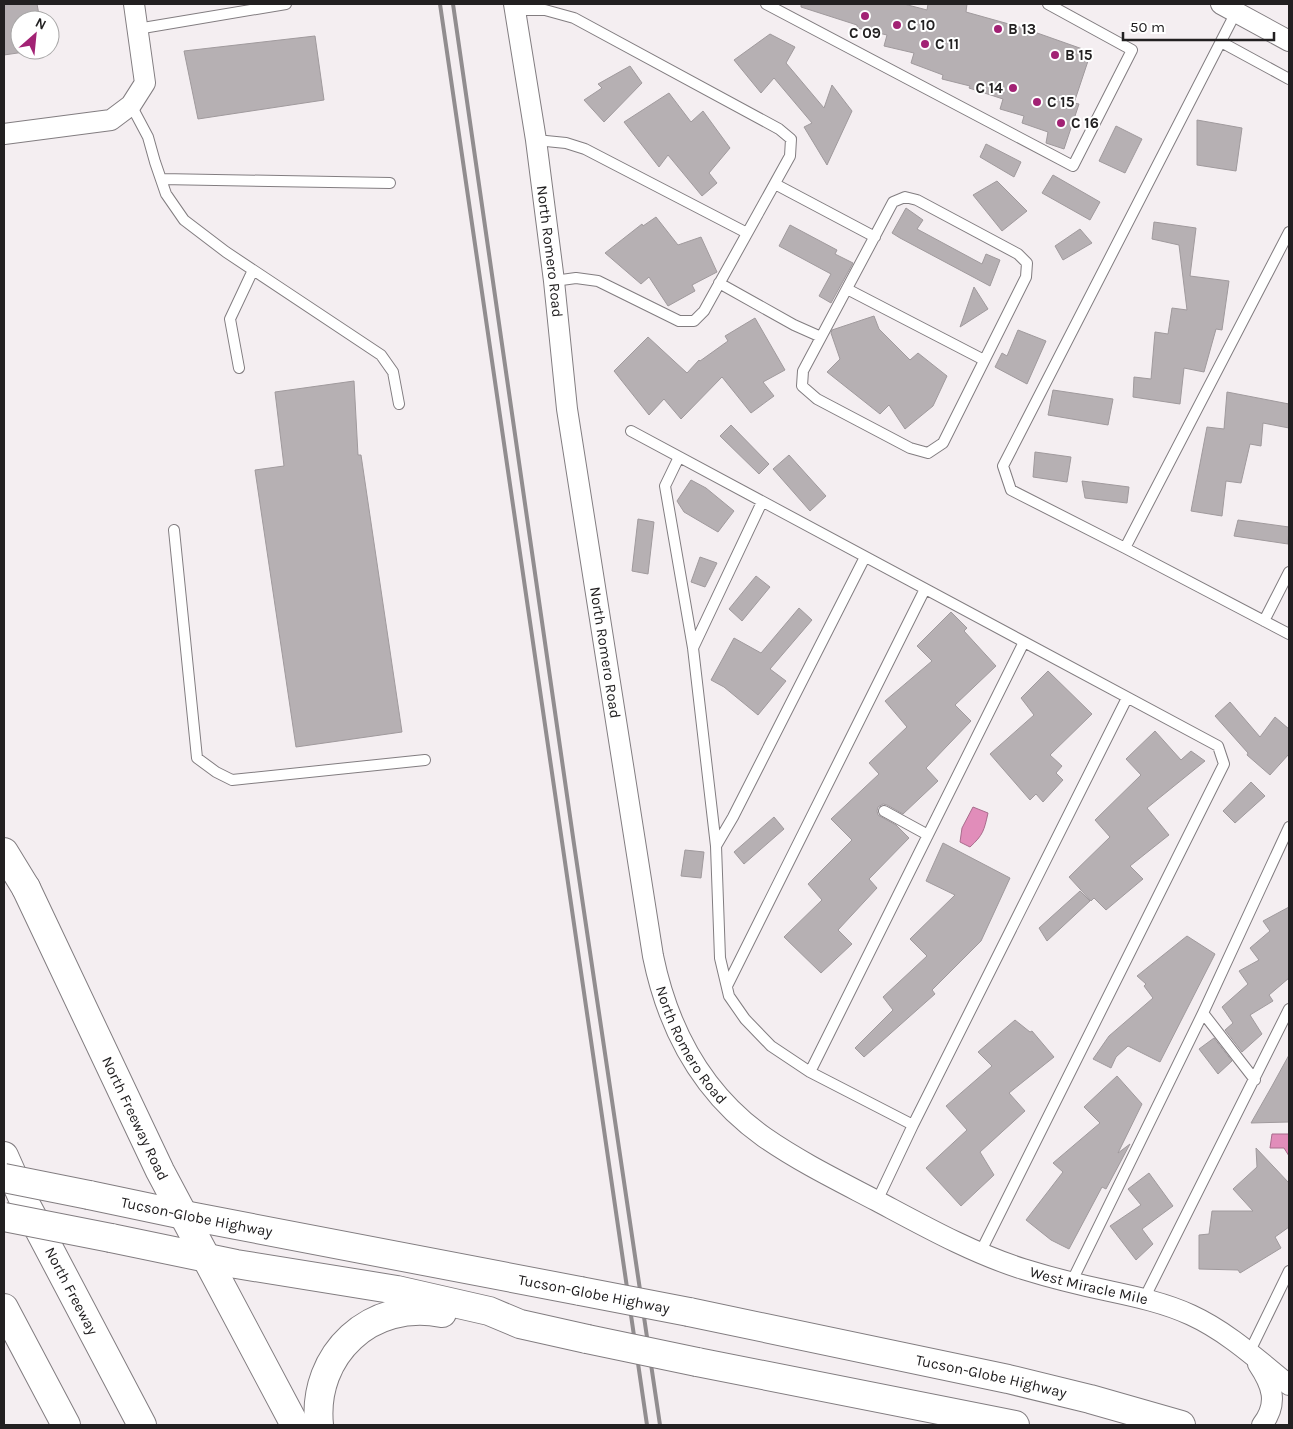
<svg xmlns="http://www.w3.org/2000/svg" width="1293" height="1429" font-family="Karla,sans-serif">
  <rect width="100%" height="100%" fill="#f4eef1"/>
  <path fill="#e18dba" stroke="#a86c8c" d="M 973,807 L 988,813 C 984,831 983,835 970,847 L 960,842 L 962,828 Z
    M 1272,1134 L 1289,1134 L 1289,1156 L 1284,1148 L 1270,1148 Z"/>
  <path fill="#b6b0b3" stroke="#a09a9d" d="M 4,4 L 37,4 L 40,20 L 20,20 L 20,50 L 38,50 L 4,55 Z
    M 801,4 L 904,4 L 927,10 L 928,4 L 967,4 L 966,12 L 1023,28 L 1091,52 L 1074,103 L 1079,104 L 1064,149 L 1046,143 L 1048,132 L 1022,123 L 1024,116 L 1000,109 L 1003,99 L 969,88 L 970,86 L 942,79 L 943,75 L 911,63 L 914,53 L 884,46 L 887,35 L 857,28 L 857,25 L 801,7 Z
    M 770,34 L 795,47 L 786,63 L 824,108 L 832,85 L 852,111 L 827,165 L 804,127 L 812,123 L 774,78 L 761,93 L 734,60 Z
    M 315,36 L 324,100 L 198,119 L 184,51 Z
    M 630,66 L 642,83 L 604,122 L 584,100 L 602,88 L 598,84 Z
    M 669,93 L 691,122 L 703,111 L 730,148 L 709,173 L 717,183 L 702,196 L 668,155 L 659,167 L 624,122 Z
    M 1197,120 L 1242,128 L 1236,171 L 1197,165 Z
    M 1116,126 L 1142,139 L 1125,173 L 1099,161 Z
    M 986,144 L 1021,162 L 1014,177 L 980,157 Z
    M 1053,175 L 1100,202 L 1090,220 L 1042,193 Z
    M 997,181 L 1027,211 L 1002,231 L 973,195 Z
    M 906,208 L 923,220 L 917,229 L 982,264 L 986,254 L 1000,260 L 990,286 L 900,238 L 892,233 Z
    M 656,217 L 678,245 L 701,237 L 717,272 L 692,285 L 695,291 L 668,306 L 649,277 L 641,284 L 605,253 L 642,224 L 643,226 Z
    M 1154,222 L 1196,228 L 1190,276 L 1229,281 L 1222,330 L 1216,329 L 1204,372 L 1184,368 L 1180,404 L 1133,397 L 1134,377 L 1151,379 L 1155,332 L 1168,334 L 1172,308 L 1187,310 L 1179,245 L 1152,239 Z
    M 790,225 L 837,250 L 835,254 L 853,263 L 831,303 L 819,296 L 831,274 L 779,246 Z
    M 1080,229 L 1092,243 L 1063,260 L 1055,246 Z
    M 974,287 L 988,309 L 960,327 Z
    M 874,316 L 879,329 L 910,360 L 918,353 L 947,376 L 933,406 L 905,429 L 889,405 L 880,414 L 827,372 L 840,359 L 831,333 L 832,330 Z
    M 755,318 L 785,370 L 763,382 L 774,396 L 751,413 L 722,377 L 681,419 L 664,399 L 649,415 L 614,371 L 648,337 L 687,373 L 699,360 L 700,361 L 728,341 L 725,336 Z
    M 1018,330 L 1046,341 L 1027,384 L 995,367 L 1002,353 L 1007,356 Z
    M 354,381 L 358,455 L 361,455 L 402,732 L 296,747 L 255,470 L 284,466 L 275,392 Z
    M 1053,390 L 1113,399 L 1108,425 L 1048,415 Z
    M 1227,392 L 1289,404 L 1289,428 L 1263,423 L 1261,446 L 1250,444 L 1241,483 L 1226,481 L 1222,516 L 1191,511 L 1207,427 L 1224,429 Z
    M 731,425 L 769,464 L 759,474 L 720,436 Z
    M 1035,452 L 1071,457 L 1067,482 L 1033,477 Z
    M 789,455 L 826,496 L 810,511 L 773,469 Z
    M 691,480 L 706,488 L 734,511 L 718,532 L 684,512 L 677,501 Z
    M 1082,481 L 1129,487 L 1127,503 L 1085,498 Z
    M 638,519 L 654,522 L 648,574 L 632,571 Z
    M 1238,520 L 1289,527 L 1288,544 L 1234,536 Z
    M 700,557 L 717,563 L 705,587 L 691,582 Z
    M 756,576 L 770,587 L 742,621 L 729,609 Z
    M 799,608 L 812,620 L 770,669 L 786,681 L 758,715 L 724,687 L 711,680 L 734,638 L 761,653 Z
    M 951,612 L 967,628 L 964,631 L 996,666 L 955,705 L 971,721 L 926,768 L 938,781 L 903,814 L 887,805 L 883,804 L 878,807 L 877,811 L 878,815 L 896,825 L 909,838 L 869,879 L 877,888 L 838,930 L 852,944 L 821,973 L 784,937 L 822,900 L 808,884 L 852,840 L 831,819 L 879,774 L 869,763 L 907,727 L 885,701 L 932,661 L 917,646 Z
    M 1048,671 L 1092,714 L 1050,755 L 1062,766 L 1056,773 L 1063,780 L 1043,802 L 1036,794 L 1030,800 L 990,754 L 1034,715 L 1021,698 Z
    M 1230,702 L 1260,737 L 1275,717 L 1289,729 L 1289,754 L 1270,775 L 1247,755 L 1248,753 L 1215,716 Z
    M 1155,731 L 1181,760 L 1191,751 L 1205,761 L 1147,808 L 1169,835 L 1130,866 L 1143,879 L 1106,910 L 1094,898 L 1091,901 L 1069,877 L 1110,837 L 1095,820 L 1141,775 L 1126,759 Z
    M 1251,782 L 1265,796 L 1235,823 L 1223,811 Z
    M 774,817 L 784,829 L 744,864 L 734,852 Z
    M 943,843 L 1010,878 L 981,941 L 932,990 L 935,994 L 864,1057 L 855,1048 L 893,1010 L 883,997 L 927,956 L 910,939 L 955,895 L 926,881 Z
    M 685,850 L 704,852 L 701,878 L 681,876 Z
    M 1080,891 L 1090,901 L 1047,941 L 1039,928 Z
    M 1289,907 L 1289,978 L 1269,995 L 1273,1001 L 1250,1015 L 1262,1034 L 1242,1052 L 1225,1030 L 1233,1023 L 1222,1007 L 1248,984 L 1239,971 L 1259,960 L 1250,948 L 1270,931 L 1263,921 Z
    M 1187,936 L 1215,954 L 1160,1062 L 1128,1046 L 1116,1057 L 1111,1068 L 1093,1059 L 1109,1036 L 1153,998 L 1144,986 L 1146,984 L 1137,976 Z
    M 1015,1020 L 1030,1032 L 1032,1031 L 1054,1057 L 1009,1093 L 1025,1111 L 980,1152 L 994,1175 L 961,1206 L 926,1168 L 967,1130 L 946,1106 L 992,1066 L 978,1052 Z
    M 1214,1038 L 1232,1061 L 1218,1074 L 1199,1049 Z
    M 1289,1055 L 1289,1122 L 1251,1123 L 1272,1086 Z
    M 1117,1076 L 1142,1104 L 1118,1153 L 1130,1144 L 1106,1189 L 1102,1187 L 1069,1249 L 1051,1240 L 1026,1220 L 1063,1172 L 1053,1163 L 1100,1123 L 1084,1107 Z
    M 1256,1148 L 1289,1183 L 1289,1227 L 1275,1237 L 1281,1248 L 1240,1273 L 1238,1270 L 1199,1269 L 1199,1235 L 1209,1234 L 1212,1211 L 1253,1211 L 1233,1189 L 1257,1167 Z
    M 1149,1173 L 1173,1206 L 1142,1229 L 1153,1244 L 1136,1260 L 1110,1226 L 1141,1205 L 1128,1189 Z"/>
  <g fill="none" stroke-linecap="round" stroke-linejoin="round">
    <defs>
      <path id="service" d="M 766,4 L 1073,166 L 1132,50 L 1048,4
        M 515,10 L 545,10 L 574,18 L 779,129 L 791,139 L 790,156 L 704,311 L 694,321 L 679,321 L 598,281 L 576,278 L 554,281
        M 1236,12 L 1003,466 L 1011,490 L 1125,548 L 1289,634
        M 137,29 L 286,4
        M 1221,42 L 1289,79
        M 131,105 L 148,137 L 155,162 L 166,194 L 184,220 L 226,252 L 381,355 L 393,372 L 399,404
        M 536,140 L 566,143 L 585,149 L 747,233
        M 161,179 L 390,183
        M 775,184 L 875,237
        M 905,197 L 917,200 L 1018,254 L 1027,263 L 1026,277 L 943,443 L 928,453 L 910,448 L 817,399 L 802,386 L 803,371 L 893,202 Z
        M 719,283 L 794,325 L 821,337
        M 847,289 L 984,360
        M 239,368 L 230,319 L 253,270
        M 631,431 L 1218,746 L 1224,764 L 980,1253
        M 679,457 L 665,486 L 693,648 L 716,846 L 720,958 L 729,996 L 745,1019 L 771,1046 L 810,1072 L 913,1125
        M 174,530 L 197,758 L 216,772 L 232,780 L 425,760
        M 1125,548 L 1289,232
        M 1264,621 L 1289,572
        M 693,648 L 762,502
        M 884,811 L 928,835
        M 716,846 L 733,817 L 865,557
        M 727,986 L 925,589
        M 1203,1013 L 1255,1080
        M 810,1072 L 1024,642
        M 877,1201 L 913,1125 L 1127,698
        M 1071,1283 L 1203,1013 L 1289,827
        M 1144,1299 L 1289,1009
        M 1249,1353 L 1289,1271"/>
      <g id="minor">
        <path id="s1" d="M 514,4 L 536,140 L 554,281 L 567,409 L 653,956 C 668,1029 702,1093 764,1137 C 800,1162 839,1181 877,1201 C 924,1226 972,1253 1023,1269 C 1052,1278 1080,1285 1109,1291 C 1137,1297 1165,1303 1191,1315 C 1228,1332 1258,1360 1289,1385"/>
        <path d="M 1221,4 L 1289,41"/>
        <path d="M 4,134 L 111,120 L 131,105 L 145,83 L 134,4"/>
        <path d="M 1258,1364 C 1272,1385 1279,1403 1262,1425"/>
      </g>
      <g id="trunk">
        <path id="s2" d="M 26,888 L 160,1171 L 295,1425"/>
        <path id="s3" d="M 89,1195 L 184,1215 L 580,1291"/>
        <path d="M 111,1238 L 236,1264 L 397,1290 L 489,1311 L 520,1324 L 587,1339"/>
        <path id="s4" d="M 689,1312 L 1008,1379 L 1090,1399 L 1181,1425"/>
        <path d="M 697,1362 L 1015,1425"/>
        <path d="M 319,1425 C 312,1354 371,1299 442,1313"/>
      </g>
      <g id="motorway">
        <path d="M 4,852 L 26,888"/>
        <path id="s5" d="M 4,1156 L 24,1201 L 142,1425"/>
        <path d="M 4,1308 L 66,1425"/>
      </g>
    </defs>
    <use href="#service" stroke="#827d80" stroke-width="12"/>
    <use href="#minor" stroke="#827d80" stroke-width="22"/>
    <use href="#trunk" stroke="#827d80" stroke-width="30"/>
    <use href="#motorway" stroke="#827d80" stroke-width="30"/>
    <use href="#service" stroke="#fff" stroke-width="10"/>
    <use href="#minor" stroke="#fff" stroke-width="20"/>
    <use href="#trunk" stroke="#fff" stroke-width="28"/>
    <use href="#motorway" stroke="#fff" stroke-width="28"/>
    <path stroke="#918d8f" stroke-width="4" d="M 440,4 L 647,1425
      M 453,4 L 574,844 L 660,1425"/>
    <defs>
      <path id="trunk-bridge" d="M 4,1178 L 89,1195
        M 4,1217 L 111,1238
        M 580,1291 L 689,1312
        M 587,1339 L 697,1362"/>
    </defs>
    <use href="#trunk-bridge" stroke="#827d80" stroke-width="30" stroke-linecap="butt"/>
    <use href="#trunk-bridge" stroke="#fff" stroke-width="28"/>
  </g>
  <g fill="#a22274" stroke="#fff" stroke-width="2">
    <circle cx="865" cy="16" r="5"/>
    <circle cx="897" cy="25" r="5"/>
    <circle cx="998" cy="29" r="5"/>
    <circle cx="925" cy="44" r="5"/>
    <circle cx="1055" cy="55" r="5"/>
    <circle cx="1013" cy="88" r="5"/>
    <circle cx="1037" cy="102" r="5"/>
    <circle cx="1061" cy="123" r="5"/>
  </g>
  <g text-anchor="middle" stroke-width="4" stroke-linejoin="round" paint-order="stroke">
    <g font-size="15" font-weight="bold" fill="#222021" stroke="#fff" text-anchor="start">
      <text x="907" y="30">C 10</text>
      <text x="1008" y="34">B 13</text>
      <text x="865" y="38" text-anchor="middle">C 09</text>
      <text x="935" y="49">C 11</text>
      <text x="1065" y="60">B 15</text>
      <text x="1003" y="93" text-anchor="end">C 14</text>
      <text x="1047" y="107">C 15</text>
      <text x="1071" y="128">C 16</text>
    </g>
    <g font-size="15" fill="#222021" stroke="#fff">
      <text dy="5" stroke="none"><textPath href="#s1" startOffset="250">North Romero Road</textPath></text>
      <text dy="5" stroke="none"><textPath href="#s1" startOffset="655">North Romero Road</textPath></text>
      <text dy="5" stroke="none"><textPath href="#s1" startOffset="1060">North Romero Road</textPath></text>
      <text dy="5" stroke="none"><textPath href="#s2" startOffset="255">North Freeway Road</textPath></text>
      <text dy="5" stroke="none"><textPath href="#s3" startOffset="110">Tucson-Globe Highway</textPath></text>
      <text dy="5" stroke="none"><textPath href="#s1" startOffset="1539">West Miracle Mile</textPath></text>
      <text dy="5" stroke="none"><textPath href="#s5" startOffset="151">North Freeway</textPath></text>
      <text transform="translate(594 1294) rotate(11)" y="5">Tucson-Globe Highway</text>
      <text dy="5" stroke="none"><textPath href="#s4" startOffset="309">Tucson-Globe Highway</textPath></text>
    </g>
  </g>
  <rect width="1293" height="1429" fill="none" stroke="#222021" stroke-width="10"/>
  <g transform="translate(35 35) rotate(27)"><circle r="24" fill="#ffffff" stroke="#a7a6a6"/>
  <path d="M0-4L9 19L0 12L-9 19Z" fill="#a22274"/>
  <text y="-8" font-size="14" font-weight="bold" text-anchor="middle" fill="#222021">N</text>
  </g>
  <path d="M1123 32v8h151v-8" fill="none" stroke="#222021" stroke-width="2.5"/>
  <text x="1130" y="32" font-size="15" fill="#222021" stroke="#ffffff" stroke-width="4" paint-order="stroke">50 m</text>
</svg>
